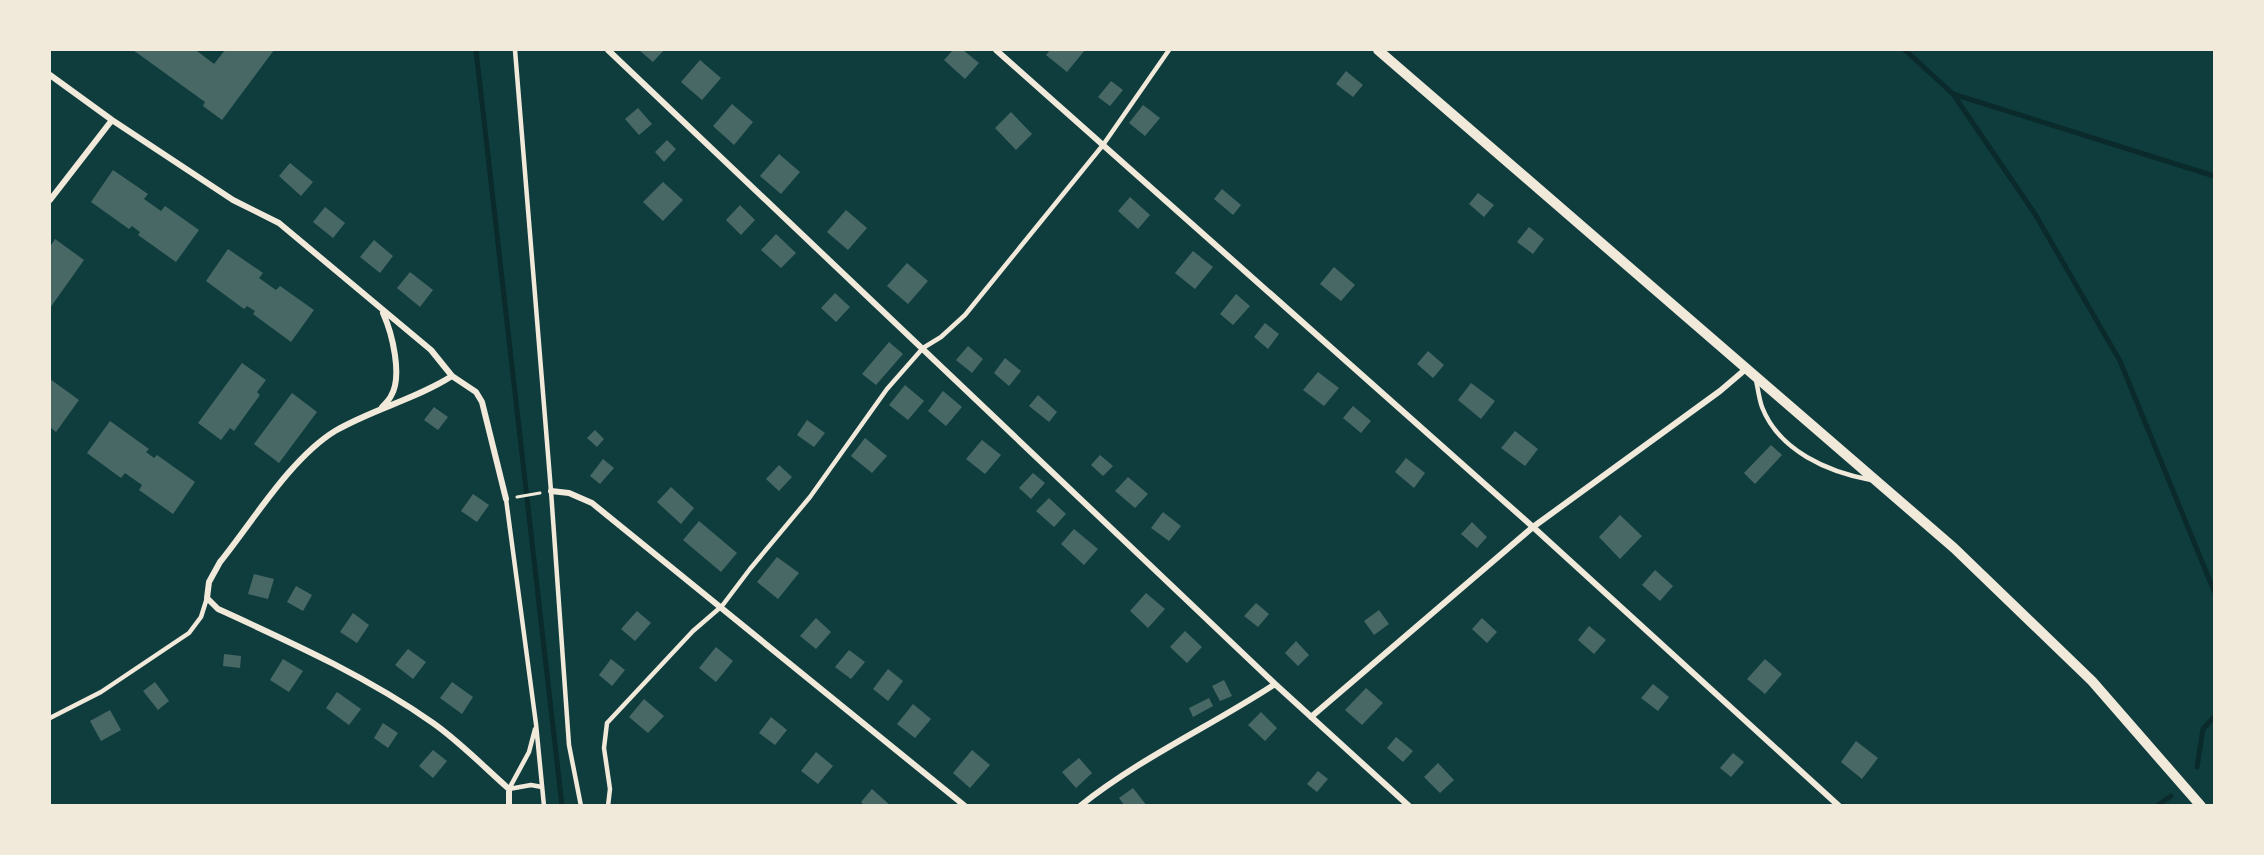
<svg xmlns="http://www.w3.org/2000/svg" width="2264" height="855" font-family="'Golos Text',sans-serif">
  <rect width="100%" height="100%" fill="#0f3d3e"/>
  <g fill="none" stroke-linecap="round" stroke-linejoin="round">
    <path stroke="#0a2a2b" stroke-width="5" d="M 476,50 L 562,806
      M 1905,50 L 1953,94 L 2214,176
      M 1953,94 L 2035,214 L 2120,361 L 2214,591
      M 2197,767 L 2203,729 L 2214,717
      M 2157,806 L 2171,796"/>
  </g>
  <path fill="#486865" d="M 133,50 L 198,50 L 197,51 L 214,64 L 225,50 L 274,50 L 222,120 L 203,106 L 205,102 Z
    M 639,50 L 664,50 L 653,62 Z
    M 953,50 L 963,50 L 979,63 L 965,79 L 944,60 Z
    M 1050,50 L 1085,50 L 1067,72 L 1046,55 Z
    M 700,60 L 721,78 L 702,100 L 681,82 Z
    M 1346,71 L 1363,85 L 1353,97 L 1336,84 Z
    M 1111,81 L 1123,90 L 1110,106 L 1098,97 Z
    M 732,104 L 753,122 L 734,145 L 713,126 Z
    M 1143,105 L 1160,118 L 1145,136 L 1129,123 Z
    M 638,108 L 652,124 L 639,135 L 625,119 Z
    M 1011,112 L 1032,134 L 1016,150 L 995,128 Z
    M 667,140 L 676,149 L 664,162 L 655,152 Z
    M 779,154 L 800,172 L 781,194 L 760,176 Z
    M 290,163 L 313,182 L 301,196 L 279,176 Z
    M 113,170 L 148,194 L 144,199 L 161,211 L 165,206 L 199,230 L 176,262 L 138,235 L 140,232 L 132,226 L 129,229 L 91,202 Z
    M 663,182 L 683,200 L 663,221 L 643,202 Z
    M 1222,189 L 1241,205 L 1233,215 L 1214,199 Z
    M 1478,193 L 1494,205 L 1484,217 L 1469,204 Z
    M 1130,197 L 1150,215 L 1138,229 L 1118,211 Z
    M 740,205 L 755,220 L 741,235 L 726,220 Z
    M 325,207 L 345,223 L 333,238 L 313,222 Z
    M 846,210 L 867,228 L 848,250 L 827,232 Z
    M 1529,227 L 1544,239 L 1533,254 L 1517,242 Z
    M 776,234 L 796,253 L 781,268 L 761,250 Z
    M 55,239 L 84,260 L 50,308 L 50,247 Z
    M 374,240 L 393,256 L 380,273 L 360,257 Z
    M 228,249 L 263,273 L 259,278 L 276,290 L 280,286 L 314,310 L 291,342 L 253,314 L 255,311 L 247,306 L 244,309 L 206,281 Z
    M 1193,251 L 1213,267 L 1195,289 L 1175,273 Z
    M 907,263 L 928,281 L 908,304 L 887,286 Z
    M 1334,267 L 1355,285 L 1341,301 L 1320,284 Z
    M 410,272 L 433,290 L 420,307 L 397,288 Z
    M 835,293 L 850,307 L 836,322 L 821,308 Z
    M 1236,294 L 1250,306 L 1233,325 L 1220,314 Z
    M 1265,323 L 1279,334 L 1268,349 L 1254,337 Z
    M 889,342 L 903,354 L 876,385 L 862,374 Z
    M 968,346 L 983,359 L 972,373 L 956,360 Z
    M 1428,351 L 1444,365 L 1433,378 L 1417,364 Z
    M 1005,358 L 1021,371 L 1009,386 L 994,373 Z
    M 242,363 L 266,380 L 257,392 L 260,395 L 234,431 L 230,428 L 221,440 L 198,423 Z
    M 1318,372 L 1339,388 L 1324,406 L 1303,390 Z
    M 50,379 L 79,400 L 56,432 L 50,427 Z
    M 1471,383 L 1495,401 L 1481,419 L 1458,400 Z
    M 905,385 L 924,401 L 908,420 L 889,405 Z
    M 943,391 L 962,407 L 946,426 L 928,411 Z
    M 292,393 L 317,412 L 279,463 L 254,444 Z
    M 1038,395 L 1057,412 L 1049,422 L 1029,406 Z
    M 1353,406 L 1371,421 L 1361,433 L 1343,418 Z
    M 434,407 L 448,417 L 438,430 L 424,420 Z
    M 807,420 L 825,433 L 814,447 L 797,435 Z
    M 110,421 L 149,449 L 146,452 L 154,458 L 157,455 L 195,482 L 173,514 L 139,490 L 142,485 L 125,473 L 121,478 L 87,453 Z
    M 595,430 L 604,439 L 597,447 L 587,438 Z
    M 1515,431 L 1538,449 L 1525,466 L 1501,448 Z
    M 865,438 L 887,456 L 872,473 L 851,456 Z
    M 982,440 L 1001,455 L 985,474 L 966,459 Z
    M 1771,445 L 1782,455 L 1755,484 L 1744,473 Z
    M 1100,455 L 1113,466 L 1103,476 L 1091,465 Z
    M 1406,458 L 1425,473 L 1414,488 L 1395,472 Z
    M 603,459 L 614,468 L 600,484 L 590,476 Z
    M 779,465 L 792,477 L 779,491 L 766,479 Z
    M 1033,473 L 1045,483 L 1031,499 L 1019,488 Z
    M 1128,477 L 1148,494 L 1135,508 L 1115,491 Z
    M 671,487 L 694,508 L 681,524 L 657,502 Z
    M 473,494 L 489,505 L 477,522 L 461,511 Z
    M 1049,498 L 1066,514 L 1054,527 L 1036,511 Z
    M 1163,512 L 1181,526 L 1169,541 L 1151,528 Z
    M 1620,515 L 1642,536 L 1620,559 L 1599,537 Z
    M 699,521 L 737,553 L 721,572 L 683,540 Z
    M 1472,522 L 1487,537 L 1477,548 L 1461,534 Z
    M 1074,529 L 1098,549 L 1084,565 L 1061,544 Z
    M 777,557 L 799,573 L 778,599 L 757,582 Z
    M 1655,570 L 1673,586 L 1660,601 L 1642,585 Z
    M 254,574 L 274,579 L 268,599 L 248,594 Z
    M 296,586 L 312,595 L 303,611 L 287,602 Z
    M 1146,593 L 1165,609 L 1148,628 L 1130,611 Z
    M 1256,603 L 1269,614 L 1258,627 L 1244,616 Z
    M 1379,610 L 1389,624 L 1374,635 L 1364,621 Z
    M 637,611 L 651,623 L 635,641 L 621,629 Z
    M 353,613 L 369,625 L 357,643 L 340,632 Z
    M 816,618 L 831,632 L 816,649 L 800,636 Z
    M 1482,618 L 1497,632 L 1487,643 L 1472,629 Z
    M 1589,626 L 1606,640 L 1594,654 L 1578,640 Z
    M 1185,631 L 1202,647 L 1187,663 L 1170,647 Z
    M 1296,641 L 1309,655 L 1298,666 L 1285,653 Z
    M 716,647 L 733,661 L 716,682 L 699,668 Z
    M 408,649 L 426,662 L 413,679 L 395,665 Z
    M 849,650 L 865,662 L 851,679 L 835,667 Z
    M 224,654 L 241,656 L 240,668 L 223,666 Z
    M 283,659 L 303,671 L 289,692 L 270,680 Z
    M 611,659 L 625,670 L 612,686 L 599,675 Z
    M 1765,659 L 1782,674 L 1765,694 L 1747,679 Z
    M 888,669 L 903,681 L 888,701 L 873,689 Z
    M 1224,680 L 1232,696 L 1220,701 L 1212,686 Z
    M 155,682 L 169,701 L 158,710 L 143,691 Z
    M 452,682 L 473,697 L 462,714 L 440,698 Z
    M 1653,684 L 1669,697 L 1658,711 L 1641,698 Z
    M 1366,688 L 1383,703 L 1362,725 L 1345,710 Z
    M 337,692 L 361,709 L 349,725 L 326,708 Z
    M 1209,698 L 1213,706 L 1193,717 L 1189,708 Z
    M 644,699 L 664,716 L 648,733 L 629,717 Z
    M 913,704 L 931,719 L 915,738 L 897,724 Z
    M 110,710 L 121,730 L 101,741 L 90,721 Z
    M 1261,712 L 1277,728 L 1265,741 L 1248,725 Z
    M 771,717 L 787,730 L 775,745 L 759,733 Z
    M 383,723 L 398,733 L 388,748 L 374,738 Z
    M 1396,737 L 1413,751 L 1403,762 L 1387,748 Z
    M 1856,741 L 1878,758 L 1862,779 L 1841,762 Z
    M 433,750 L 447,761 L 433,778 L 419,766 Z
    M 972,750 L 990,765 L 970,788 L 953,773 Z
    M 816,752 L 833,766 L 818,784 L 801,771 Z
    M 1733,753 L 1744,762 L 1731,777 L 1720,768 Z
    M 1079,758 L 1092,773 L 1076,788 L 1062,772 Z
    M 1438,763 L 1454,780 L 1440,793 L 1424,777 Z
    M 1318,771 L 1328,779 L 1317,792 L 1307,784 Z
    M 1133,788 L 1147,806 L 1125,806 L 1119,798 Z
    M 872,789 L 891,806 L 865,806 L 861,802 Z"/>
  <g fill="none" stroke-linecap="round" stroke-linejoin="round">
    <path stroke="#f1e9da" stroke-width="3" d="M 517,497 L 540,493"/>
    <path stroke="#f1e9da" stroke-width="4.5" d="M 515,50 L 551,491 L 569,745 L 581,806
      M 1756,380 C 1758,389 1759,399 1762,407 C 1779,451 1828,472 1871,480
      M 506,499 L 536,724 L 544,806
      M 50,718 L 101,692 L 189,633 L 201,617 L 207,598
      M 509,789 L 529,752 L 535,729
      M 509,789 L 531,785 L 542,787
      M 608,806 L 610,789 L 604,748 L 607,723 L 693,631 L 722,606 L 750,569 L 810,497 L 887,389 L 923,348 L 941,337 L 965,315 L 1103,145 L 1169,50"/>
    <path stroke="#f1e9da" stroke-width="6" d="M 608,50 L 1275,684 L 1409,806
      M 996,50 L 1533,527 L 1839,806
      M 50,75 L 112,120 L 233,200 L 279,223 L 431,350 L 452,376 L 476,392 L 482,402 L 506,499
      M 50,200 L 112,120
      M 452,376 C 416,399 373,409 335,431 C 291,458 253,521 220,562 L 209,582 L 207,598 L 218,609 C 292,643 366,676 433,723 C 460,742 484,767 509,789 L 509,806
      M 382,407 C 385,404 389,400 391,396 C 403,376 392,333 383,313
      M 551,491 L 569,493 L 592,503 L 965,806
      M 1311,717 L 1533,527 L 1720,391 L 1747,368
      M 1080,806 C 1140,758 1211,726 1275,684"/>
    <path stroke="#f1e9da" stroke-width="10" d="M 1378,50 L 1954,548 L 2092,681 L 2201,806"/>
  </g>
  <rect width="2264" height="855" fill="none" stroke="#f1e9da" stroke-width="102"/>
</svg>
